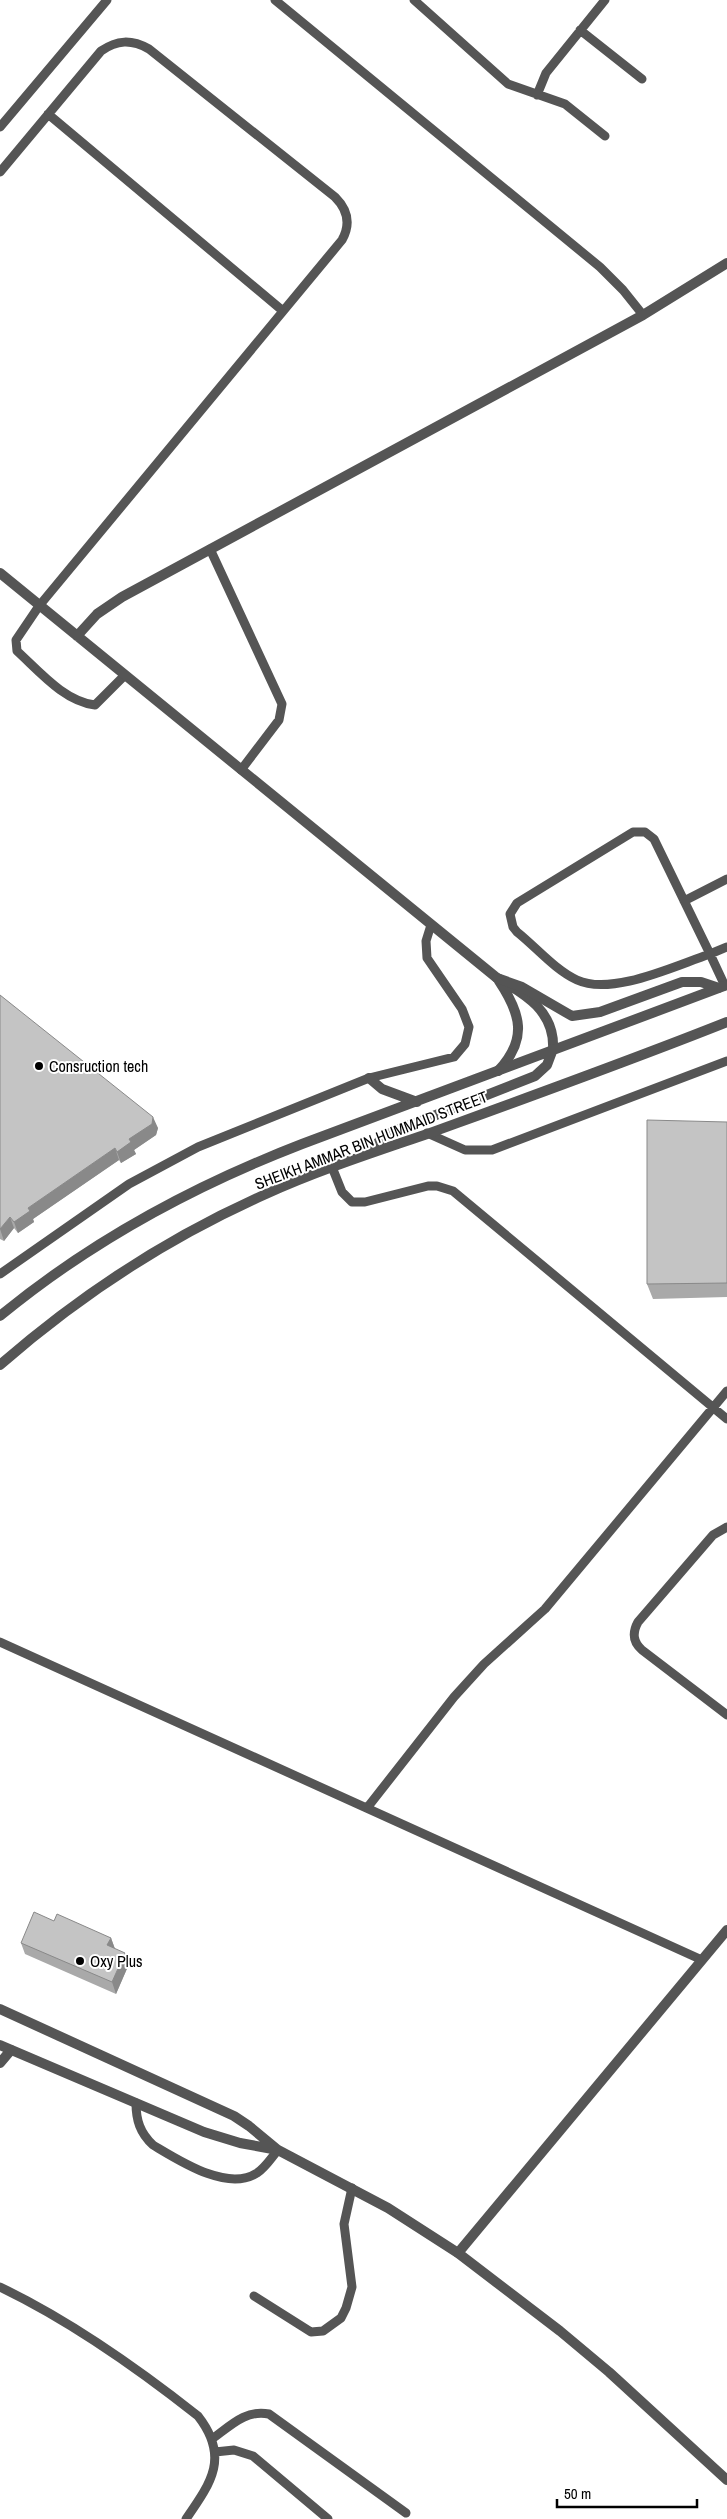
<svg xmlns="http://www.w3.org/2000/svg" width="727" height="2519" font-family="'Archivo Narrow',sans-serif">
  <rect width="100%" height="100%" fill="#fff"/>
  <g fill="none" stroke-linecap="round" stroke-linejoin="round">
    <path stroke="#555" stroke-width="9" d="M 275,0 L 600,267 L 623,290 L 643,315
      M 414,0 L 508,84 L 565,104 L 605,136
      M 580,30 L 642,79
      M 537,95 L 546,73 L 605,0
      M 48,114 L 283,311
      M 0,127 L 107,0
      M 0,172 L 101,51 C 117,40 131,39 149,49 L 335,197 C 348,210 351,224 342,240 L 39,606 L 16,640 L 17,651 C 40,672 64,701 95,705 L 125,675
      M 210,549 L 282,704 L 279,720 L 241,770
      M 633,832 L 645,832 L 654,839 L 710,954 C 674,966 612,996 577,980 C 555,970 536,947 517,932 L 513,927 L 510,914 L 517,903 Z
      M 684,901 L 727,879
      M 725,986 L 710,954 L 727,947
      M 427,1133 L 465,1150 L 492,1150 L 727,1061
      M 332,1167 L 342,1192 L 352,1202 L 365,1202 L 428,1186 L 437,1186 L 453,1191 L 727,1419
      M 0,1274 L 129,1184 L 198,1147 L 369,1078 L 454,1057 L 465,1044 L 469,1027 L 462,1009 L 427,958 L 426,941 L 431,925
      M 727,1527 L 713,1535 L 638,1622 C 632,1633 633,1642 642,1650 L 727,1715
      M 0,1642 L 702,1960
      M 367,1808 L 454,1697 L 484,1664 L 545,1609 L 727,1391
      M 136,2103 C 136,2120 140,2133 153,2145 C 180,2161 227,2192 257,2173 C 266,2167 271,2158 278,2150
      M 0,2287 C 71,2321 136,2367 198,2416 C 230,2457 211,2483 186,2519
      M 254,2296 L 311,2332 L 323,2331 L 341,2318 L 346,2308 L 352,2287 L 344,2224 L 352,2188
      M 212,2439 C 230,2426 246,2409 269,2414 L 406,2513
      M 215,2452 L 234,2450 L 253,2456 L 328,2519"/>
    <path stroke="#555" stroke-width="10" d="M 0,573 L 497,978 C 526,994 555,1012 553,1049
      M 77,636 L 97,614 L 122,597 L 643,315 L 727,263
      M 498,1071 C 528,1039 521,1014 499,981
      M 0,2063 L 11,2050
      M 458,2253 L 727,1930"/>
    <path stroke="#555" stroke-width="10" d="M 497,978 L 522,987 L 572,1016 L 600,1012 L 682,982 L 701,982 L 719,988
      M 369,1078 L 382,1089 L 417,1102
      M 368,1154 L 381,1139 L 390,1133 L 535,1076 L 547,1065 L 553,1049
      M 0,1316 C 91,1241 193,1186 302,1144 L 727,985
      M 0,1365 C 80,1295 169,1237 266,1194 C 319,1170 375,1152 430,1133 C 529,1097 629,1061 727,1022
      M 0,2009 L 234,2116 L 249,2126 L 278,2150 L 388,2208 L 458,2253 L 560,2331 L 609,2372 L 727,2480
      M 0,2045 L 204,2132 L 240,2143 L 278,2150"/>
  </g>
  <path fill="#a9a9a9" d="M 0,995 L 158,1128 L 156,1135 L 134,1150 L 136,1154 L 121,1163 L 119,1160 L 33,1219 L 34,1222 L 18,1233 L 14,1228 L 4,1241 L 0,1239 Z
    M 727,1122 L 727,1297 L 653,1299 L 647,1284 Z
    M 54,1921 L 111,1938 L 115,1949 L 129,1964 L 116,1994 L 25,1954 L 21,1943 Z"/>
  <path fill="#898989" d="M 153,1117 L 158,1128 L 156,1135 L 134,1150 L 136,1154 L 121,1163 L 117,1152 L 129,1139 Z
    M 115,1148 L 119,1160 L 33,1219 L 34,1222 L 18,1233 L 14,1222 L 28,1208 Z
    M 10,1217 L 14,1228 L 4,1241 L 0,1229 Z
    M 111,1938 L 115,1949 L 107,1945 Z
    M 125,1953 L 129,1964 L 116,1994 L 112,1982 Z"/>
  <path fill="#c4c4c4" stroke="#898989" d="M 0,995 L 153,1117 L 152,1124 L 129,1139 L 131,1142 L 117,1152 L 115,1148 L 28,1208 L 30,1211 L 14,1222 L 10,1217 L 0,1229 Z
    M 647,1120 L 727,1122 L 727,1283 L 647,1284 Z
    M 34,1912 L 54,1921 L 57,1914 L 111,1938 L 107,1945 L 125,1953 L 112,1982 L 21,1943 Z"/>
  <g fill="#000" stroke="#fff" stroke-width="2">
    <circle cx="39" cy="1066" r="5"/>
    <circle cx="80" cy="1961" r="5"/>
  </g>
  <g text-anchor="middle" stroke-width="4" stroke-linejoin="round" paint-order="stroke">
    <g font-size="16" fill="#000" stroke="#fff" text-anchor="start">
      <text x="49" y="1072">Consruction tech</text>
      <text x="90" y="1967">Oxy Plus</text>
    </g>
    <g font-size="16" fill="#000" stroke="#fff">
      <text transform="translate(371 1140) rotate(-21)" y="6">SHEIKH AMMAR BIN HUMMAID STREET</text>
    </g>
  </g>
  <path d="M557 2499v8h140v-8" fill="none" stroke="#000000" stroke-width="2.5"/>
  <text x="564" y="2499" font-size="15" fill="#000000" stroke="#ffffff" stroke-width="4" paint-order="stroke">50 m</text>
</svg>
